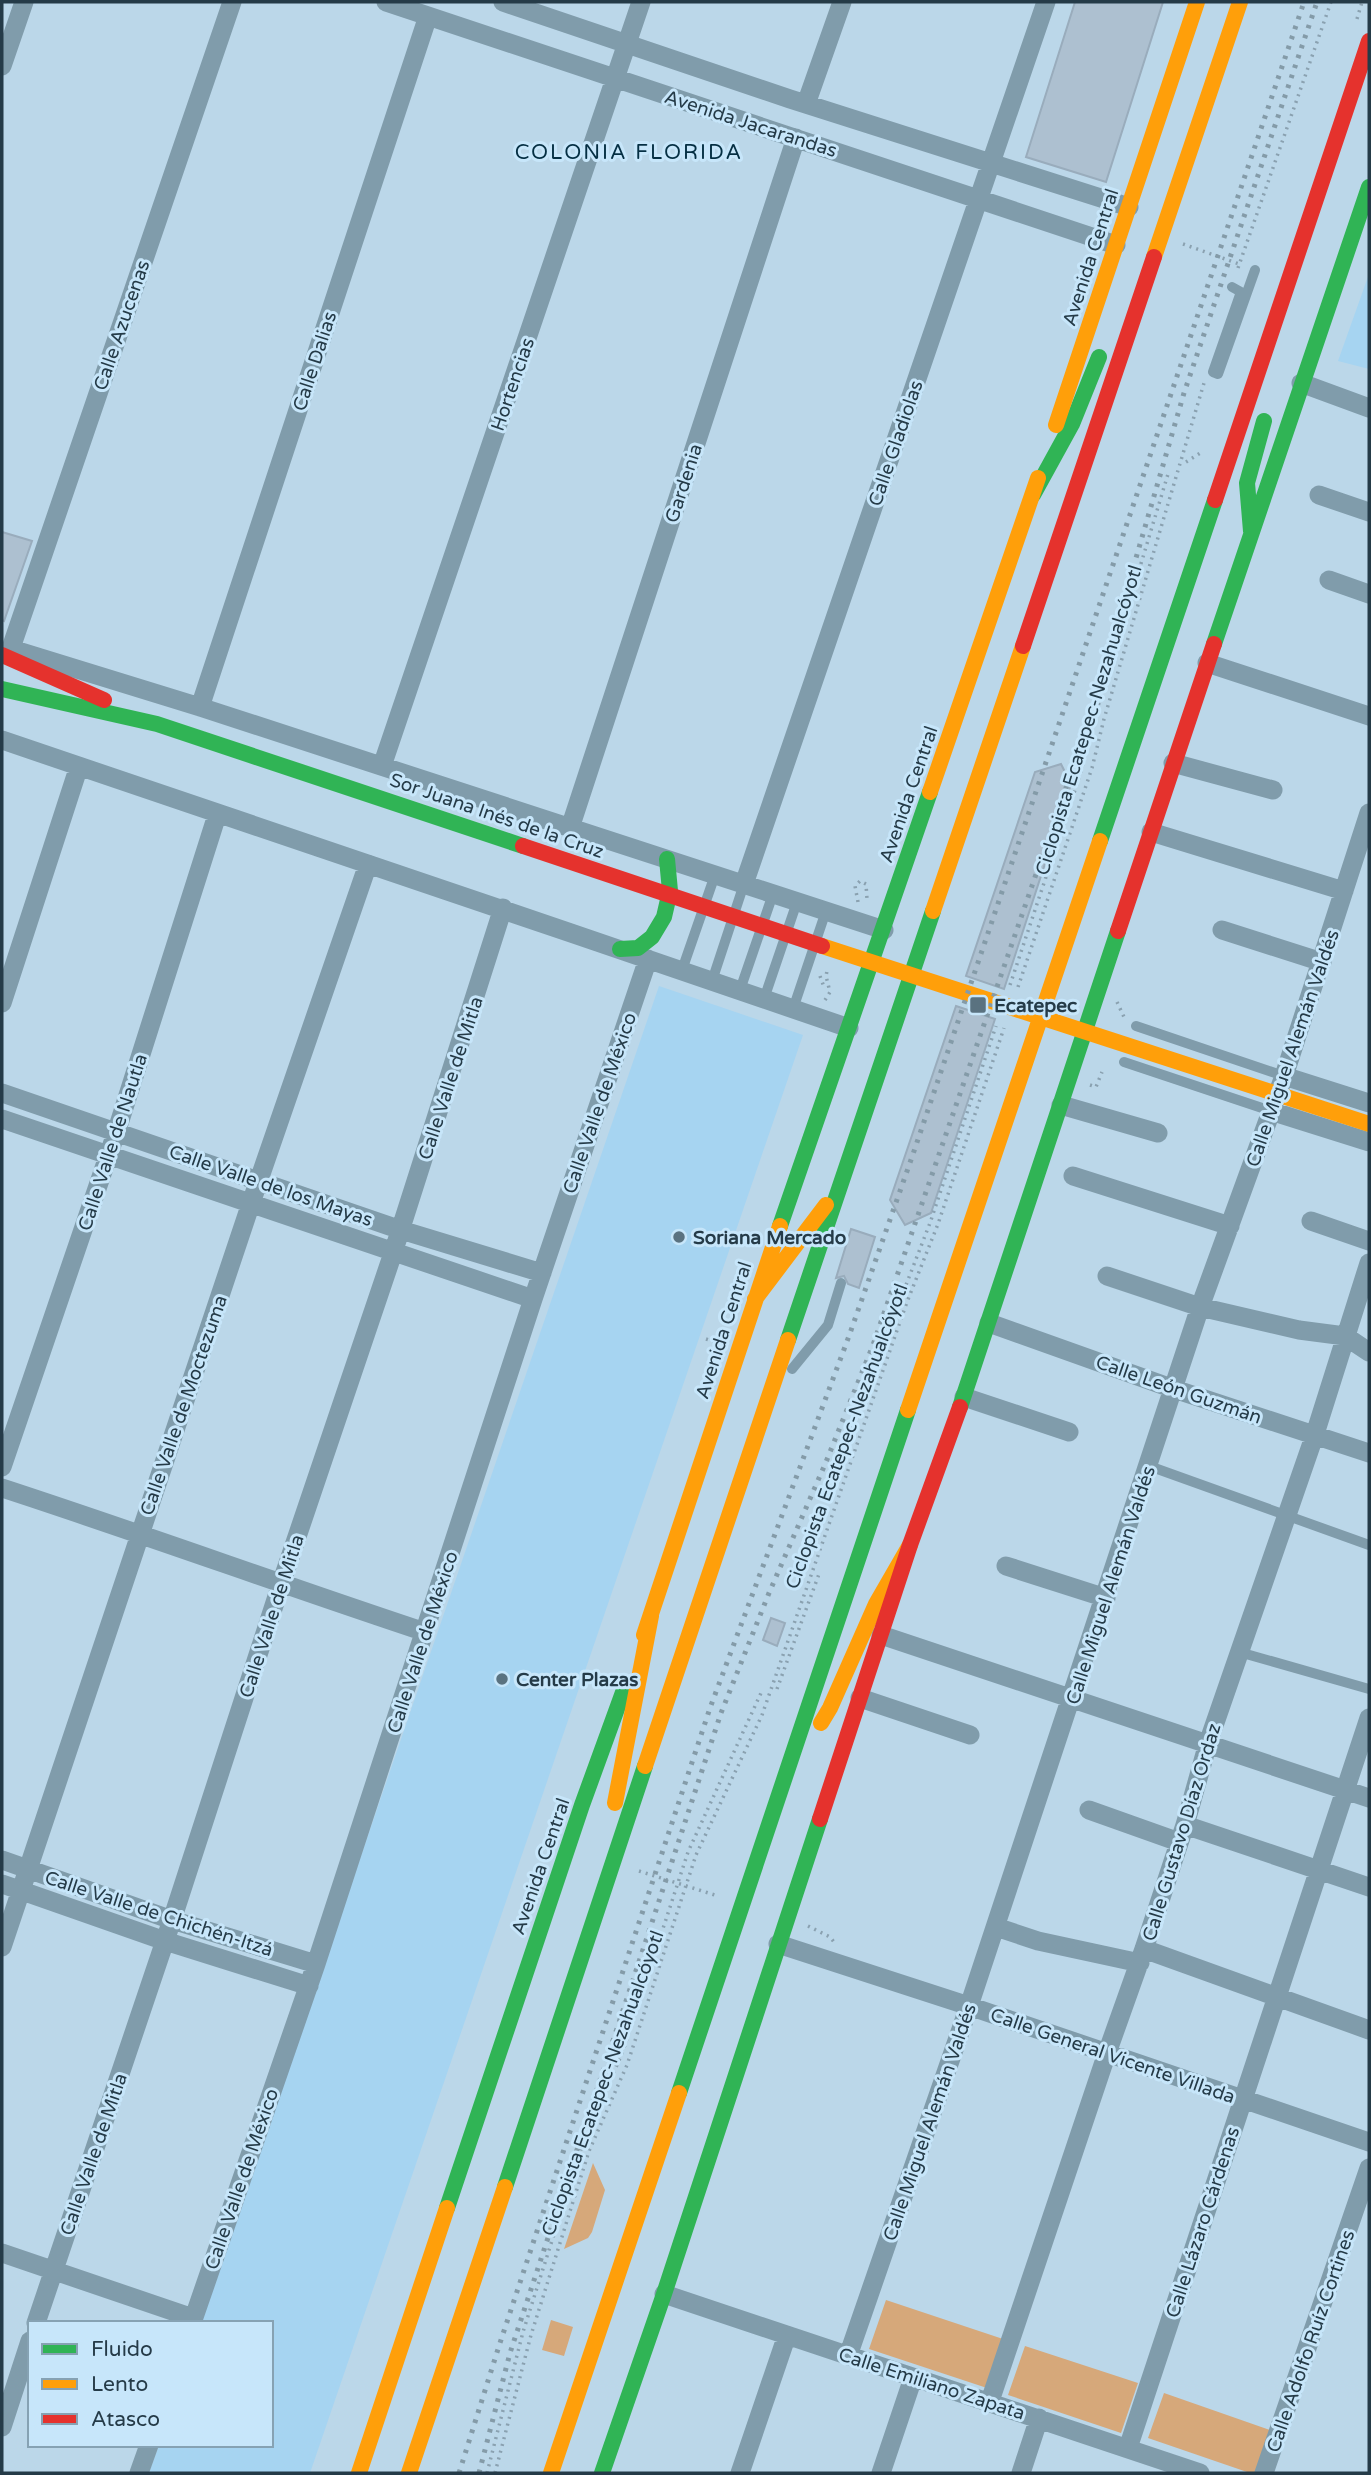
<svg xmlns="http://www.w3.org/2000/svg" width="1371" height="2475" font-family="'Varela Round',sans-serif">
  <rect width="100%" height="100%" fill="#bbd7e9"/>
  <path fill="#a6d4f1" d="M 1369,274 L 1369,369 L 1338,361 Z
    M 659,986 L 803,1035 L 310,2473 L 149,2473 L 159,2445 L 271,2445 L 271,2323 L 201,2323 Z"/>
  <path fill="#d6a87a" d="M 593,2163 L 605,2190 L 592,2232 L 588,2238 L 564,2249 Z
    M 886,2300 L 1003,2339 L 987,2388 L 869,2349 Z
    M 551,2320 L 573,2327 L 564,2356 L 542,2350 Z
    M 1025,2346 L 1138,2383 L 1121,2433 L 1008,2395 Z
    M 1164,2393 L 1273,2431 L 1258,2473 L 1250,2473 L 1148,2438 Z"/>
  <path fill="#adc0d0" stroke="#99acbc" stroke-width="2" d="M 1075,2 L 1163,2 L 1106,182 L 1026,157 Z
    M 2,532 L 32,541 L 4,621 L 2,620 Z
    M 1061,764 L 1071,784 L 1004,989 L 966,976 L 1035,772 Z
    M 956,1006 L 995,1019 L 931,1213 L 905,1225 L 890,1200 Z
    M 851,1229 L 875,1237 L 859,1288 L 848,1284 L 844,1276 L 836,1278 Z
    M 771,1618 L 785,1623 L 777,1646 L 763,1640 Z"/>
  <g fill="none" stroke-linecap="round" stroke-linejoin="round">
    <path stroke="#8aa1b0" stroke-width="3.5" stroke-dasharray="2 5" stroke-linecap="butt" d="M 1357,19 L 1362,2
      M 1183,244 L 1242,265
      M 1238,268 L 1331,2
      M 1186,462 L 1202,452
      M 858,902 L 855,886 L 860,881 L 866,884 L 867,899
      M 820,976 L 824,987
      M 1010,985 L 1080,775 L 1096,713 L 1168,474
      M 1018,987 L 1092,768 L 1104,719 L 1204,383
      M 825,1000 L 830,992 L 826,976 L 827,971
      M 1117,1002 L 1124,1017
      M 1090,1085 L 1096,1087 L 1102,1072
      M 706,1339 L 718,1343
      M 811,1548 L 875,1365 L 930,1223 L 996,1026
      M 777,1689 L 819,1574
      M 639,1871 L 718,1896
      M 808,1926 L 830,1937 L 834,1942
      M 487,2473 L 523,2332 L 582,2146 L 623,2051 L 688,1852 L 761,1693
      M 495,2473 L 531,2335 L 589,2151 L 627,2065 L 696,1855 L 762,1715 L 907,1302 L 938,1224 L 1004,1028"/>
    <path stroke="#809cab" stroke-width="10" d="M 1232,287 L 1241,292 L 1213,372 L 1218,374 L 1255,270
      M 682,970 L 715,875
      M 712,981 L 744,884
      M 740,990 L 773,894
      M 764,999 L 797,902
      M 793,1009 L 826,911
      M 1136,1026 L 1284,1076
      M 1124,1062 L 1271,1111
      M 792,1369 L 828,1325 L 841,1283
      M 1149,1466 L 1369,1545
      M 1239,1652 L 1369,1689"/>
    <path stroke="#809cab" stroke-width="19" d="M 386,2 L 1116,245
      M 503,2 L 790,99 L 1129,207
      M 2,66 L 24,2
      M 806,104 L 842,2
      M 1301,383 L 1369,408
      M 1319,495 L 1369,512
      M 1329,580 L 1369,594
      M 11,648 L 232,2
      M 15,650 L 200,707 L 884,930
      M 1207,663 L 1369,716
      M 200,707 L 428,16
      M 2,740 C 284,836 567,931 849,1028
      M 1173,763 L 1273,790
      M 382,766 L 641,2
      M 570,828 L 796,138
      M 1151,832 L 1344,891
      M 744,884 L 1046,2
      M 1222,930 L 1322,962
      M 2,1003 L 79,766
      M 1284,1076 L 1369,1103
      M 2,1093 L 401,1230 L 542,1273
      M 1061,1105 L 1158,1133
      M 1271,1111 L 1369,1142
      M 2,1119 L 533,1299
      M 1073,1176 L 1230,1226
      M 1311,1221 L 1369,1241
      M 1107,1276 L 1200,1307 L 1299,1330 L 1345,1336 L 1369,1352
      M 989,1323 L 1174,1389 L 1369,1453
      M 964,1397 L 1069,1432
      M 2,1467 L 116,1133 L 217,815
      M 2,1488 C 143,1534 283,1585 425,1632
      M 1006,1566 L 1106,1598
      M 881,1635 L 1369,1798
      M 860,1698 L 970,1735
      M 1089,1810 L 1179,1842
      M 1185,1825 L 1369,1887
      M 2,1860 L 172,1920 L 316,1964
      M 2,1884 L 165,1941 L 309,1986
      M 996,1927 L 1038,1941 L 1140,1963
      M 778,1944 L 969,2006 L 1369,2142
      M 2,1947 L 251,1203 L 368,864
      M 1144,1949 L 1369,2030
      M 2,2253 L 193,2318
      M 664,2294 L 1200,2473
      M 36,2323 L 172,1920 L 281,1584 L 393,1253 L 503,908
      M 192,2323 L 316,1964 L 533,1299 L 648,959
      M 848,2356 L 969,2006 L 1200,1307 L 1284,1076 L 1369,813
      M 990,2401 L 1107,2053 L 1144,1949 L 1185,1825 L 1208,1743 L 1315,1434 L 1369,1263
      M 2,2427 L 30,2341
      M 1128,2448 L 1369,1718
      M 139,2473 L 149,2445
      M 740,2473 L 787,2335
      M 881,2473 L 913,2378
      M 1021,2473 L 1039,2418
      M 1264,2473 L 1369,2168"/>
    <path stroke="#30b455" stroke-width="16" d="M 1033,495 L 1072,424 L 1099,357
      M 1251,531 L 1247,483 L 1264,421
      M 1214,644 L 1369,187
      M 2,689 L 157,724 L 523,846
      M 1100,841 L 1215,500
      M 620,949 L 638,948 L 652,937 L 664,917 L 670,891 L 667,859
      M 780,1226 L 930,792
      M 788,1340 L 933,911
      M 960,1407 L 1118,931
      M 679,2093 L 908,1410
      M 505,2187 L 645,1766
      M 447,2208 L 582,1805 L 626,1684
      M 602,2473 L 664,2294 L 820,1819"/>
    <path stroke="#ff9f0a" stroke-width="16" d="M 1154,257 L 1240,2
      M 1056,425 L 1197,2
      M 930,792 L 1038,478
      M 933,911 L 1023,646
      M 822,946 L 1369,1124
      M 755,1299 L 826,1205
      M 908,1410 L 1100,841
      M 644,1635 L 780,1226
      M 821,1723 L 830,1708 L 876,1604 L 910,1545
      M 645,1766 L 788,1340
      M 615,1803 L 651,1616
      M 359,2473 L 447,2208
      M 409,2473 L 505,2187
      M 551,2473 L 679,2093"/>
    <path stroke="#e5322d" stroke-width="16" d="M 1215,500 L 1369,41
      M 1023,646 L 1154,257
      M 2,655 L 104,700
      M 523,846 L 822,946
      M 1118,931 L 1214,644
      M 820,1819 L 910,1545 L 960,1407"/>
    <path stroke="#849ba8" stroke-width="5" stroke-dasharray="3.5 7" stroke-linecap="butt" d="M 459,2473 L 499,2346 L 710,1708 L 849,1336 L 912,1157 L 1304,2
      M 479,2473 L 510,2353 L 721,1713 L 769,1593 L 826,1462 L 873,1345 L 1069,779 L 1106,661 L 1184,393 L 1317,2"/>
  </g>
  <g fill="#5a7280" stroke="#c7e6fa" stroke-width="2.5">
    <rect x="969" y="996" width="18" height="18" rx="3.5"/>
    <circle cx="679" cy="1237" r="7"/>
    <circle cx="502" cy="1679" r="7"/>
  </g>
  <g text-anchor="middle" stroke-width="6" stroke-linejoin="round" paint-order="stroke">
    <g font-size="19" fill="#253b48" stroke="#c7e6fa">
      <text transform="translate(751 123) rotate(18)" y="7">Avenida Jacarandas</text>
      <text transform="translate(1090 257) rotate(-72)" y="7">Avenida Central</text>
      <text transform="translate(121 325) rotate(-71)" y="7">Calle Azucenas</text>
      <text transform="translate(314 361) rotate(-72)" y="7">Calle Dalias</text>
      <text transform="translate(512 384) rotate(-71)" y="7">Hortencias</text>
      <text transform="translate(895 443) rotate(-71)" y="7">Calle Gladiolas</text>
      <text transform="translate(683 483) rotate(-72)" y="7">Gardenia</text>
      <text transform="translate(1088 720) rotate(-73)" y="7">Ciclopista Ecatepec-Nezahualcóyotl</text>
      <text transform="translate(908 794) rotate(-71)" y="7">Avenida Central</text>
      <text transform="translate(497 815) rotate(19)" y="7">Sor Juana Inés de la Cruz</text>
      <text transform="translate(1292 1048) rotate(-71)" y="7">Calle Miguel Alemán Valdés</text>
      <text transform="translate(450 1078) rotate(-72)" y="7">Calle Valle de Mitla</text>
      <text transform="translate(599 1103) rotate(-71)" y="7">Calle Valle de México</text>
      <text transform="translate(112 1142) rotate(-72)" y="7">Calle Valle de Nautla</text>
      <text transform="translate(271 1185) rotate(19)" y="7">Calle Valle de los Mayas</text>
      <text transform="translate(723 1330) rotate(-72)" y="7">Avenida Central</text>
      <text transform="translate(1179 1389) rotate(19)" y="7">Calle León Guzmán</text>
      <text transform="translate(183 1405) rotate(-71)" y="7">Calle Valle de Moctezuma</text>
      <text transform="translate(846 1436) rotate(-70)" y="7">Ciclopista Ecatepec-Nezahualcóyotl</text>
      <text transform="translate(1110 1585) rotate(-72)" y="7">Calle Miguel Alemán Valdés</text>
      <text transform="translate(271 1616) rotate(-72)" y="7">Calle Valle de Mitla</text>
      <text transform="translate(422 1642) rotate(-72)" y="7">Calle Valle de México</text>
      <text transform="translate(1181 1832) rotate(-73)" y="7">Calle Gustavo Díaz Ordaz</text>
      <text transform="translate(540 1866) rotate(-71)" y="7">Avenida Central</text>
      <text transform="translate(159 1913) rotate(18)" y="7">Calle Valle de Chichén-Itzá</text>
      <text transform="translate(1113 2055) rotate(19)" y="7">Calle General Vicente Villada</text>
      <text transform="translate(602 2083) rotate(-70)" y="7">Ciclopista Ecatepec-Nezahualcóyotl</text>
      <text transform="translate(929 2122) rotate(-71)" y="7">Calle Miguel Alemán Valdés</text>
      <text transform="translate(93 2154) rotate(-71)" y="7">Calle Valle de Mitla</text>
      <text transform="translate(241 2179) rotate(-71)" y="7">Calle Valle de México</text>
      <text transform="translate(1202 2222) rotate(-72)" y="7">Calle Lázaro Cárdenas</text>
      <text transform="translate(1310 2341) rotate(-71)" y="7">Calle Adolfo Ruíz Cortines</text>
      <text transform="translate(932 2383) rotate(18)" y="7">Calle Emiliano Zapata</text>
    </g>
    <g font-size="19" font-weight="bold" fill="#253b48" stroke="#c7e6fa" text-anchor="start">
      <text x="994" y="1012">Ecatepec</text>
      <text x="693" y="1244">Soriana Mercado</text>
      <text x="516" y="1686">Center Plazas</text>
    </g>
    <g font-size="21" letter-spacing="2" fill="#052f43" stroke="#c7e6fa">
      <text x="629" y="159">COLONIA FLORIDA</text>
    </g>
  </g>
  <rect width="1371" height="2475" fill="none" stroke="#253b48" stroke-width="7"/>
  <rect x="28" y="2321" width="245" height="126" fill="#c7e6fa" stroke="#86a2b3" stroke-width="2"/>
  <rect x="42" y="2344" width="35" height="10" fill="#30b455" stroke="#86a2b3" stroke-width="2"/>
  <text x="91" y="2356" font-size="21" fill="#253b48">Fluido</text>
  <rect x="42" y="2379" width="35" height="10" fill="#ff9f0a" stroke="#86a2b3" stroke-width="2"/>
  <text x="91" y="2391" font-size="21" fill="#253b48">Lento</text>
  <rect x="42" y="2414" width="35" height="10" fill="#e5322d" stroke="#86a2b3" stroke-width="2"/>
  <text x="91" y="2426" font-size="21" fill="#253b48">Atasco</text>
</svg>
